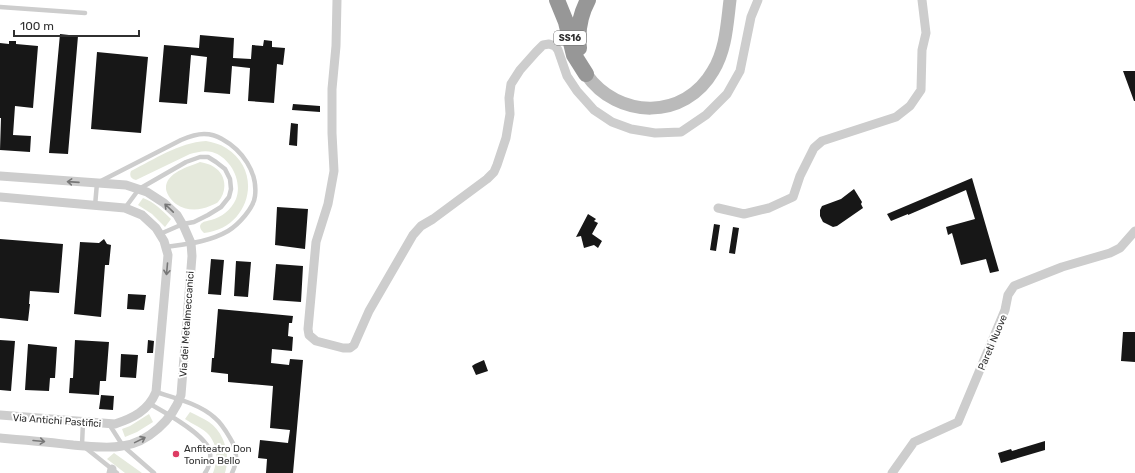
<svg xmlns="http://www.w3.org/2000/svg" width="1135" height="473" font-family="Rubik,sans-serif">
  <rect width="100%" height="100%" fill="#fff"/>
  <path fill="#e5e9dc" d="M 206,141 C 212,142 220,144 226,148 C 265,172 249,229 204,233 C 201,230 198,226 202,223 C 204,221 208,221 211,220 C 222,217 231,210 236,199 C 243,181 230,157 212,152 C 205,150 197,152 190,154 L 136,180 C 131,179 129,176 131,171 C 155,159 178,143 206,141 Z
    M 200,162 C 204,163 210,164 214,167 C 226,174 228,191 218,202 C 217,203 213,205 210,206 C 199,211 186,211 176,204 C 171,200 167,195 166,189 C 165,173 188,167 200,162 Z
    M 143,198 C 154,202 163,211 171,219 L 165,227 L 152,214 L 138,205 Z
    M 190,412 C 196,415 203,418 209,422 C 221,430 228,447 227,461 C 227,465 226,469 225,473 L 213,473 C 218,460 218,446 209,435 C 203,428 192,424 185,419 Z
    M 149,414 L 153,422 L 137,432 L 125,437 L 122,429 L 130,426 Z
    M 114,453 L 142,473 L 125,473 L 107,459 Z"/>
  <path fill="#171717" d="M 60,34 L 78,36 L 68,154 L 49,153 Z
    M 200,35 L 234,38 L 233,58 L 251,59 L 252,45 L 263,46 L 264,40 L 272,41 L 272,47 L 285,48 L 283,65 L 277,64 L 274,103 L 248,101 L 250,68 L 232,66 L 230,94 L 204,92 L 207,57 L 191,55 L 187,104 L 159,102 L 164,45 L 199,48 Z
    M 9,41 L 16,41 L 16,44 L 38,46 L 33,108 L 15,106 L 13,135 L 31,136 L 30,152 L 0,150 L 1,118 L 0,118 L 0,43 L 9,44 Z
    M 97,52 L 148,57 L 141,133 L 91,129 Z
    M 1123,71 L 1135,71 L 1135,101 L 1134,101 Z
    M 293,104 L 320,106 L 320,112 L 292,110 Z
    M 291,123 L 298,124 L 297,146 L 289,145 Z
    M 972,178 L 999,271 L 990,273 L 986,259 L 961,265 L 952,233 L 948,235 L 946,227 L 975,219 L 966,190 L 908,215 L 908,214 L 891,221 L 887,214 Z
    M 854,189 L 862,202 L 861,204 L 863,208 L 837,226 L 833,227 L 823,222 L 820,216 L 820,210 L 822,206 L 841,199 Z
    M 277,207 L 308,209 L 305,249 L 275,245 Z
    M 588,214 L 596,219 L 594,221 L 598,223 L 592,234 L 602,241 L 598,248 L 594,245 L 584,248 L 581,236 L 576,237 Z
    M 714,224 L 720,225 L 716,251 L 710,250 Z
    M 733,227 L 739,228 L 735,254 L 729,253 Z
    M 0,239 L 63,244 L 59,293 L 30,291 L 29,304 L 30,304 L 28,321 L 0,318 Z
    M 104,239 L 107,244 L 111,245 L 109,265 L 105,265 L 101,317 L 74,314 L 80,242 L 99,243 Z
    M 211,259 L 224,260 L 221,295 L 208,294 Z
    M 236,261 L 251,262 L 248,297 L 234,296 Z
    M 276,264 L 303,266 L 301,302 L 273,300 Z
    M 128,294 L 146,295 L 144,310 L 127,309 Z
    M 218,309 L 293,316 L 292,323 L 289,323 L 288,336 L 293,337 L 292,351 L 272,349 L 271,363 L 289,365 L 290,359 L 303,360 L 293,473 L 266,473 L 267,459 L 258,458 L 260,440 L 288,443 L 290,430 L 270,428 L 273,386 L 228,382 L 228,374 L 211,372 L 212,358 L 214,358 Z
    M 1123,332 L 1135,332 L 1135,362 L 1121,361 Z
    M 0,340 L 15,341 L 11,391 L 0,390 Z
    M 75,340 L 109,342 L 106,381 L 100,381 L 99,395 L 69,393 L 70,378 L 73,378 Z
    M 148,340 L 154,341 L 153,353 L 147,353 Z
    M 28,344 L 57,347 L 55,378 L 50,378 L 49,391 L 25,390 Z
    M 121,354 L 138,355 L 136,378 L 120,377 Z
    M 484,360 L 488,371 L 476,375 L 472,366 L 475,364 Z
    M 101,395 L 114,396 L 113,410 L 99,409 Z
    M 1045,441 L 1045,450 L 1001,463 L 998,453 L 1011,449 L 1012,451 Z"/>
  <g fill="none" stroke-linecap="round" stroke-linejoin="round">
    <path stroke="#cdcdcd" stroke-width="4.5" d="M 0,7 L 85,13
      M 95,206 L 97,183 L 181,140 C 188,137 196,134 204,134 C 210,134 217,136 222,139 C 242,150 258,172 255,196 C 254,208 238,225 228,231 C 209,242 187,244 166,247
      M 125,208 L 139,189 L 186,162 L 200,157 L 208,157 L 216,162 L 225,169 L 230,179 L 231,189 L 229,197 L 221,207 L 208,215 L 194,222 L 183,224 L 160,234
      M 156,392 C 175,398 200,404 215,418 C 221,423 226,431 230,438 C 237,449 238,461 232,473
      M 150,404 C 164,412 207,435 210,452 C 211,459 209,468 205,473
      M 83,422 L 82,445 L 117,473
      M 109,424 L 123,446 L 154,473"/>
    <path stroke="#cdcdcd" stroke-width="9" d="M 337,0 L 336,46 L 332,89 L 332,133 L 334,171 L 328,204 L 316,242 L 308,329 L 309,335 L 316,341 L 343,348 L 350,348 L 354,345 L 369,311 L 413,235 L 421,226 L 433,219 L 487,179 L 494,172 L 497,165 L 506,138 L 510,114 L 509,98 L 511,84 L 520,70 L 536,52 L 543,45 L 549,44 L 555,46 L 558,50 L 567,76 L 577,91 L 594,110 L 612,122 L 631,129 L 655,133 L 681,132 L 706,115 L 727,94 L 740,71 L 751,17 L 758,0
      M 0,176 L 126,185 L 147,192 L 164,203 L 177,215 L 184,227 L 191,243 L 192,256 L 181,395 C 173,419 148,443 122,446 C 106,449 89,446 73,445 C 49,442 24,440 0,438
      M 0,197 L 125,208 L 142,215 L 156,228 L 164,241 L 168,255 L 156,392 C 148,411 133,418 115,424 L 0,415
      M 718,208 L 744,214 L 769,208 L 793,197 L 800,176 L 814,148 L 822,141 L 896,117 L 910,106 L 921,90 L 922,50 L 926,33 L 922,0
      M 111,473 L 112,469
      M 892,473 L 914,442 L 958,422 L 1005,310 L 1008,295 L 1014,286 L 1062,267 L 1110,253 L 1120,248 L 1135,231"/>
    <path stroke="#bababa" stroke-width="13" d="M 586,74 C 618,120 685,120 713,71 C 726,50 727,24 730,0"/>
    <path stroke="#979797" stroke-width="16" d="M 557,0 L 566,22 L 574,55 L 586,74
      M 579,48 C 577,31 580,15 588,0"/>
  </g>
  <defs><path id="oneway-shaft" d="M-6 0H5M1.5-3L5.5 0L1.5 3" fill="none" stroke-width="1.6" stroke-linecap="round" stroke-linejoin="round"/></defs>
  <g stroke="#777">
    <use href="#oneway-shaft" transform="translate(73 182) rotate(-176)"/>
    <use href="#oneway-shaft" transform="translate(169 208) rotate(-136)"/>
    <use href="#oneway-shaft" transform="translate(167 269) rotate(95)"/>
    <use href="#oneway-shaft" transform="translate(140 440) rotate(-26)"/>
    <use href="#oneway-shaft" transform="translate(39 441) rotate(5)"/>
  </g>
  <circle fill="#dd3c63" stroke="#fff" stroke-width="1.5" cx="176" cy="454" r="4"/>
  <g text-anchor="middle" stroke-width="4" stroke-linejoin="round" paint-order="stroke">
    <rect fill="#fff" stroke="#6e6e6e" stroke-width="1" x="554" y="31" width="32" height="14" rx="3"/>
    <g font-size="9" font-weight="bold" fill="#303030">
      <text x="570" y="41">SS16</text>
    </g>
    <g font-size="10" fill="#303030" stroke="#fff">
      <text transform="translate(186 324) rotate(-86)" y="4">Via dei Metalmeccanici</text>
      <text transform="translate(992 342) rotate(-67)" y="4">Pareti Nuove</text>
      <text transform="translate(57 420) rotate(4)" y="4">Via Antichi Pastifici</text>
    </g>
    <g font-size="10" fill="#303030" stroke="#fff" text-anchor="start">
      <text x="184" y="452">Anfiteatro Don<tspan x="184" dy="12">Tonino Bello</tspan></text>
    </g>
  </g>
  <path d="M14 30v6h125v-6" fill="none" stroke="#303030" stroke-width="2"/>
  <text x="20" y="30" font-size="12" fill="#303030" stroke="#ffffff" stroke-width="3" paint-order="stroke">100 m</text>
</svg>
